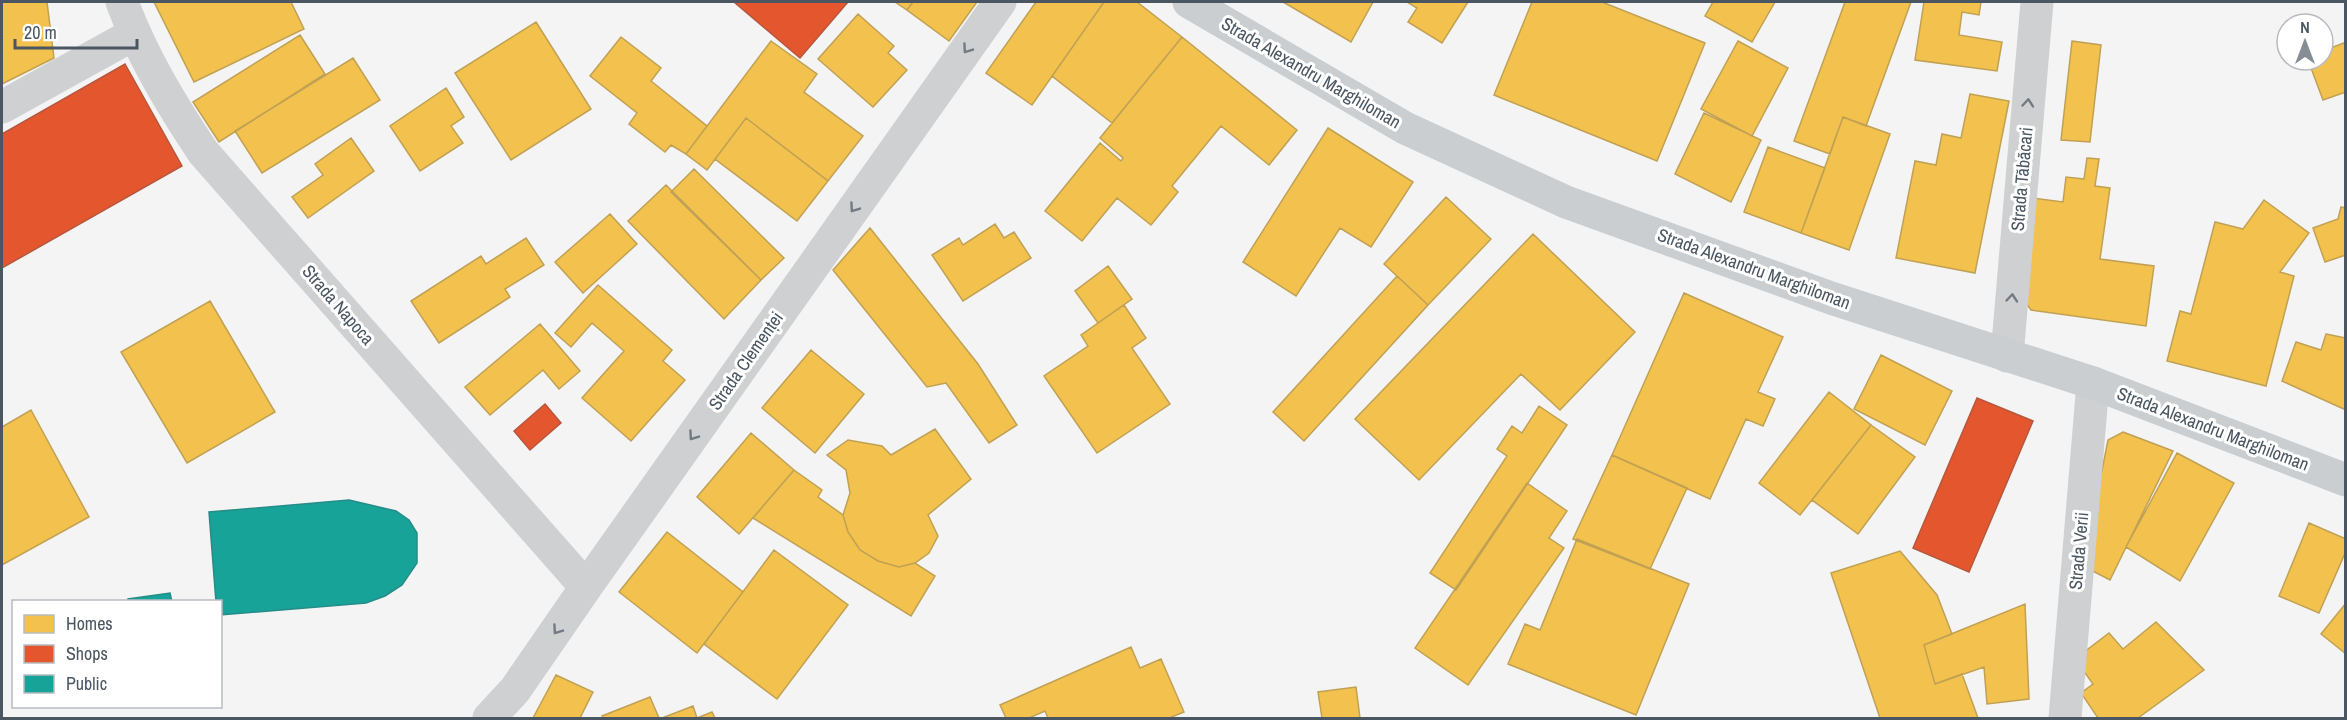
<svg xmlns="http://www.w3.org/2000/svg" width="2347" height="720" font-family="'Archivo Narrow',sans-serif">
  <rect width="100%" height="100%" fill="#f4f4f4"/>
  <path fill="#f2c14e" stroke="#c0a154" stroke-width="1.5" d="M 2,2 L 47,2 L 54,58 L 2,84 Z
    M 154,2 L 291,2 L 304,29 L 194,82 Z
    M 895,2 L 913,2 L 907,10 Z
    M 913,2 L 977,2 L 949,41 L 907,10 Z
    M 1036,2 L 1104,2 L 1032,105 L 986,73 Z
    M 1104,2 L 1137,2 L 1182,37 L 1112,123 L 1052,76 Z
    M 1283,2 L 1373,2 L 1351,42 Z
    M 1407,2 L 1468,2 L 1442,43 L 1408,22 L 1417,8 Z
    M 1532,2 L 1602,2 L 1705,43 L 1657,161 L 1494,95 Z
    M 1713,2 L 1775,2 L 1752,42 L 1705,16 Z
    M 1845,2 L 1911,2 L 1866,126 L 1843,117 L 1830,154 L 1794,141 Z
    M 1924,2 L 1981,2 L 1979,15 L 1962,12 L 1959,35 L 2002,42 L 1997,71 L 1915,60 Z
    M 858,14 L 894,46 L 888,53 L 907,70 L 873,107 L 818,59 Z
    M 536,22 L 591,109 L 511,160 L 455,73 Z
    M 300,35 L 325,74 L 219,142 L 193,102 Z
    M 621,37 L 661,68 L 651,81 L 707,126 L 686,154 L 671,145 L 665,152 L 629,124 L 637,113 L 590,76 Z
    M 1182,37 L 1297,130 L 1269,165 L 1221,126 L 1172,186 L 1178,192 L 1151,225 L 1117,198 L 1082,241 L 1045,211 L 1100,143 L 1121,161 L 1123,158 L 1100,138 Z
    M 771,41 L 817,74 L 804,92 L 863,136 L 828,181 L 746,118 L 707,170 L 686,154 Z
    M 1738,41 L 1788,68 L 1752,136 L 1701,109 Z
    M 2072,41 L 2101,45 L 2090,142 L 2061,140 Z
    M 2346,42 L 2346,92 L 2323,100 L 2308,60 L 2323,60 L 2323,51 Z
    M 353,58 L 380,100 L 262,173 L 235,131 Z
    M 446,88 L 464,117 L 451,126 L 463,143 L 420,171 L 390,126 Z
    M 1970,94 L 2009,101 L 1975,273 L 1896,258 L 1915,161 L 1936,165 L 1942,134 L 1961,138 Z
    M 1704,113 L 1761,140 L 1731,202 L 1675,174 Z
    M 1843,117 L 1890,134 L 1849,250 L 1801,233 Z
    M 746,118 L 828,181 L 797,221 L 715,159 Z
    M 1328,128 L 1413,182 L 1371,247 L 1340,228 L 1296,296 L 1243,262 Z
    M 351,138 L 374,171 L 308,218 L 292,197 L 323,175 L 315,164 Z
    M 1768,147 L 1825,168 L 1801,233 L 1744,212 Z
    M 2087,158 L 2099,159 L 2095,186 L 2110,188 L 2100,259 L 2154,266 L 2146,326 L 2031,310 L 2021,296 L 2033,198 L 2063,202 L 2066,177 L 2084,179 Z
    M 694,169 L 784,258 L 761,280 L 671,192 Z
    M 666,185 L 761,280 L 724,319 L 628,221 Z
    M 1446,197 L 1491,239 L 1428,305 L 1384,264 Z
    M 2264,200 L 2309,233 L 2280,272 L 2294,276 L 2266,386 L 2167,361 L 2180,311 L 2191,314 L 2215,222 L 2243,229 Z
    M 2341,207 L 2346,208 L 2346,255 L 2325,262 L 2313,228 L 2338,219 Z
    M 610,214 L 637,244 L 583,293 L 555,262 Z
    M 995,224 L 1004,238 L 1014,232 L 1031,258 L 963,301 L 932,255 L 959,238 L 963,245 Z
    M 870,228 L 978,364 L 1017,425 L 989,443 L 946,383 L 927,387 L 833,270 Z
    M 1533,234 L 1635,332 L 1560,410 L 1521,374 L 1419,480 L 1355,419 Z
    M 526,238 L 544,265 L 505,289 L 510,297 L 439,343 L 411,301 L 481,256 L 486,264 Z
    M 1108,266 L 1132,299 L 1098,323 L 1075,291 Z
    M 1397,276 L 1428,305 L 1304,441 L 1273,412 Z
    M 598,285 L 672,350 L 663,361 L 685,380 L 631,441 L 582,398 L 624,351 L 592,323 L 571,347 L 555,333 Z
    M 1684,293 L 1783,337 L 1758,392 L 1775,399 L 1763,426 L 1746,419 L 1710,499 L 1612,455 Z
    M 210,301 L 275,412 L 187,463 L 121,352 Z
    M 1124,305 L 1146,338 L 1132,348 L 1170,404 L 1097,453 L 1044,376 L 1088,346 L 1081,335 Z
    M 540,324 L 580,371 L 559,389 L 543,370 L 490,415 L 465,387 Z
    M 2326,334 L 2346,338 L 2346,410 L 2282,381 L 2296,342 L 2321,350 Z
    M 811,350 L 864,394 L 815,453 L 762,408 Z
    M 1881,355 L 1952,391 L 1925,445 L 1854,409 Z
    M 1829,392 L 1871,425 L 1800,515 L 1759,483 Z
    M 1539,406 L 1567,425 L 1456,590 L 1430,573 L 1507,456 L 1497,449 L 1512,426 L 1522,433 Z
    M 31,410 L 89,517 L 2,565 L 2,427 Z
    M 1871,425 L 1915,457 L 1858,534 L 1812,500 Z
    M 935,429 L 971,479 L 928,515 L 938,536 L 929,553 L 915,563 L 899,567 L 878,561 L 860,550 L 848,532 L 843,515 L 850,493 L 846,470 L 827,455 L 848,440 L 882,446 L 891,455 Z
    M 2123,432 L 2173,451 L 2110,580 L 2083,566 L 2108,440 Z
    M 751,433 L 794,470 L 739,534 L 697,497 Z
    M 2177,453 L 2234,483 L 2180,581 L 2126,547 Z
    M 1612,455 L 1687,488 L 1650,569 L 1573,539 Z
    M 794,470 L 822,490 L 818,497 L 843,515 L 848,532 L 860,550 L 878,561 L 899,567 L 915,563 L 935,576 L 911,616 L 753,518 Z
    M 1527,483 L 1567,511 L 1549,538 L 1564,548 L 1468,685 L 1415,648 Z
    M 2309,523 L 2346,539 L 2346,551 L 2319,613 L 2279,596 Z
    M 667,532 L 743,592 L 697,653 L 619,592 Z
    M 1577,539 L 1689,584 L 1636,715 L 1508,664 L 1525,624 L 1540,630 Z
    M 774,550 L 848,605 L 777,699 L 704,644 Z
    M 1900,551 L 1937,595 L 1952,634 L 1924,645 L 1935,684 L 1962,674 L 1978,718 L 1880,718 L 1831,573 Z
    M 2346,603 L 2346,654 L 2321,634 Z
    M 2025,604 L 2029,699 L 1987,704 L 1984,667 L 1935,684 L 1924,645 Z
    M 2156,622 L 2204,670 L 2138,718 L 2098,718 L 2081,693 L 2093,684 L 2075,659 L 2109,633 L 2123,649 Z
    M 1131,647 L 1140,668 L 1161,659 L 1184,712 L 1169,718 L 1048,718 L 1045,711 L 1029,718 L 1006,718 L 1000,705 Z
    M 556,675 L 593,692 L 580,718 L 533,718 Z
    M 1356,687 L 1360,718 L 1322,718 L 1318,692 Z
    M 650,697 L 659,718 L 603,718 L 602,716 Z
    M 693,706 L 697,718 L 712,712 L 715,718 L 662,718 Z"/>
  <path fill="#e4572e" stroke="#b6573d" stroke-width="1.5" d="M 734,2 L 848,2 L 800,58 Z
    M 125,64 L 182,166 L 2,268 L 2,134 Z
    M 1977,398 L 2033,421 L 1969,572 L 1913,548 Z
    M 545,404 L 561,423 L 530,450 L 514,431 Z"/>
  <path fill="#17a398" stroke="#268c88" stroke-width="1.5" d="M 349,500 L 396,511 L 409,520 L 417,533 L 417,563 L 402,585 L 385,596 L 366,603 L 220,615 L 220,602 L 216,602 L 209,512 Z
    M 170,593 L 172,602 L 128,602 L 128,599 Z"/>
  <g fill="none" stroke-linecap="round" stroke-linejoin="round">
    <path stroke="#ced0d2" stroke-width="33" d="M 122,2 C 142,56 171,104 203,152 L 586,587
      M 2,107 L 134,34
      M 2007,356 L 2037,2
      M 489,718 L 515,690 L 586,587 L 1000,2
      M 2065,718 L 2093,383"/>
    <path stroke="#caced1" stroke-width="33" d="M 1189,2 L 1405,128 L 1566,202 L 1831,298 L 2093,383 L 2346,480"/>
  </g>
  <defs><path id="oneway-chevron" d="M-2-3.5L2.5 0L-2 3.5" fill="none" stroke-width="1.6" stroke-linecap="round" stroke-linejoin="round" transform="scale(1.5)"/></defs>
  <g stroke="#727b83">
    <use href="#oneway-chevron" transform="translate(967 49) rotate(125)"/>
    <use href="#oneway-chevron" transform="translate(2028 103) rotate(-85)"/>
    <use href="#oneway-chevron" transform="translate(854 208) rotate(125)"/>
    <use href="#oneway-chevron" transform="translate(2012 298) rotate(-85)"/>
    <use href="#oneway-chevron" transform="translate(693 436) rotate(125)"/>
    <use href="#oneway-chevron" transform="translate(557 630) rotate(125)"/>
  </g>
  <g text-anchor="middle" stroke-width="6" stroke-linejoin="round" paint-order="stroke">
    <g font-size="18" fill="#4a5661" stroke="#fff">
      <text transform="translate(1311 73) rotate(30)" y="6">Strada Alexandru Marghiloman</text>
      <text transform="translate(2022 179) rotate(-85)" y="6">Strada Tăbăcari</text>
      <text transform="translate(1754 269) rotate(20)" y="6">Strada Alexandru Marghiloman</text>
      <text transform="translate(338 305) rotate(49)" y="6">Strada Napoca</text>
      <text transform="translate(746 361) rotate(-55)" y="6">Strada Clemenței</text>
      <text transform="translate(2213 429) rotate(21)" y="6">Strada Alexandru Marghiloman</text>
      <text transform="translate(2079 551) rotate(-85)" y="6">Strada Verii</text>
    </g>
  </g>
  <rect width="2347" height="720" fill="none" stroke="#4a5661" stroke-width="6"/>
  <rect x="12" y="600" width="210" height="108" fill="#ffffff" stroke="#b7bbc0" stroke-width="1.5"/>
  <rect x="24" y="615" width="30" height="18" fill="#f2c14e" stroke="#b7bbc0" stroke-width="1.5"/>
  <text x="66" y="630" font-size="18" fill="#4a5661">Homes</text>
  <rect x="24" y="645" width="30" height="18" fill="#e4572e" stroke="#b7bbc0" stroke-width="1.5"/>
  <text x="66" y="660" font-size="18" fill="#4a5661">Shops</text>
  <rect x="24" y="675" width="30" height="18" fill="#17a398" stroke="#b7bbc0" stroke-width="1.5"/>
  <text x="66" y="690" font-size="18" fill="#4a5661">Public</text>
  <g transform="translate(2305 42)"><circle r="28" fill="#ffffff" stroke="#b7bbc0" stroke-width="1.5"/>
  <path d="M0-4.5L10 22L0 15L-10 22Z" fill="#868d94"/>
  <text y="-9" font-size="16" font-weight="bold" text-anchor="middle" fill="#4a5661">N</text>
  </g>
  <path d="M15 39v9h122v-9" fill="none" stroke="#4a5661" stroke-width="3"/>
  <text x="24" y="39" font-size="18" fill="#4a5661" stroke="#ffffff" stroke-width="4.5" paint-order="stroke">20 m</text>
</svg>
